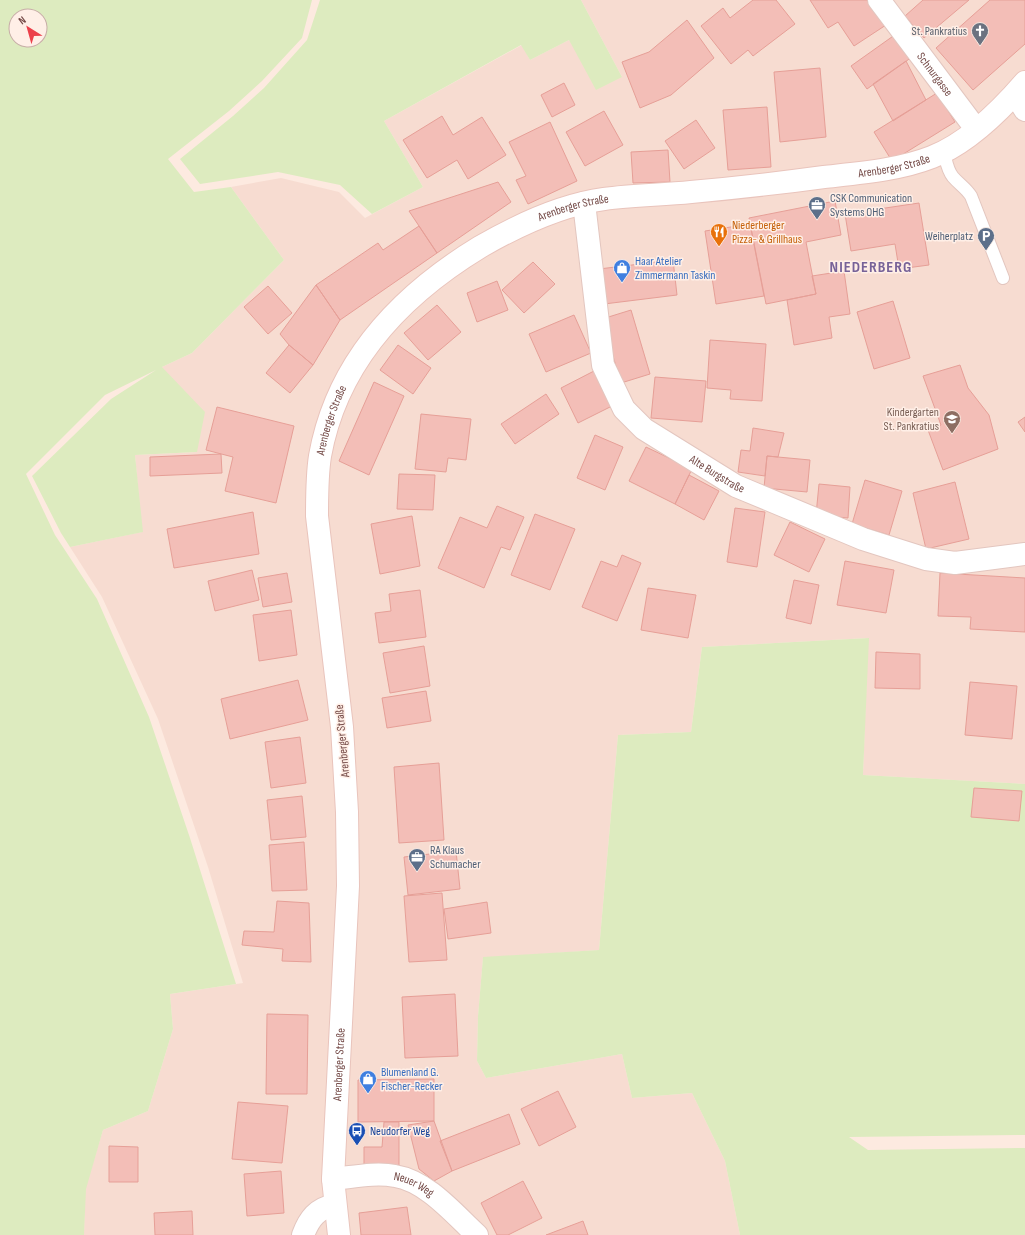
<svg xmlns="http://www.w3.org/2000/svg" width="1025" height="1235" font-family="'Sofia Sans Condensed',sans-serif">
  <rect width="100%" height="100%" fill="#fdeae0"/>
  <path fill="#f7dcd1" d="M 581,0 L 1025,0 L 1025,784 L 863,775 L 868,638 L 702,647 L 691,732 L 618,735 L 599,950 L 483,958 L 478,1016 L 477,1061 L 486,1078 L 622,1054 L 632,1098 L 692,1093 L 725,1161 L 740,1235 L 84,1235 L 85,1189 L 103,1130 L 148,1111 L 173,1029 L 170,994 L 243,983 L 208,867 L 158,719 L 102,597 L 70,547 L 142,532 L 135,455 L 197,452 L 162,367 L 192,353 L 284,260 L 231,187 L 281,178 L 339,192 L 365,218 L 423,187 L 384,121 L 522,45 L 530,60 L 569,40 L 622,77 Z"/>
  <path fill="#ddebbf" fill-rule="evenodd" d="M 0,0 L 312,0 L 302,38 L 262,81 L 229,111 L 168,159 L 194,192 L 231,187 L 284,260 L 192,353 L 162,367 L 205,412 L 197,452 L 135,455 L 143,532 L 70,547 L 61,533 L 32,476 L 111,399 L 156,370 L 105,395 L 26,474 L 55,535 L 97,599 L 149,717 L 190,838 L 236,984 L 170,994 L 173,1029 L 148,1111 L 103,1130 L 86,1189 L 84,1235 L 0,1235 ZM 16,16 L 40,16 L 40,40 L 16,40 Z
    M 320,0 L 581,0 L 622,77 L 596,90 L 569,40 L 530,60 L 521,45 L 384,121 L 423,187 L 372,214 L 340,185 L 278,172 L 200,184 L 180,159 L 233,116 L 264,88 L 307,40 Z
    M 869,638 L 863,775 L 1025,784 L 1025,1135 L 849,1137 L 868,1150 L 1025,1148 L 1025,1235 L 740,1235 L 725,1161 L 692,1093 L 632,1098 L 622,1054 L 486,1078 L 477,1061 L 478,1016 L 483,957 L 599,950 L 618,735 L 691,732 L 702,647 Z"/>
  <path fill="#f3beb7" stroke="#e69f97" d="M 753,0 L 776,0 L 795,24 L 753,56 L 748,50 L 731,64 L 701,26 L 723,8 L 730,18 Z
    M 810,0 L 869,0 L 886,25 L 854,46 L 838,22 L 828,28 Z
    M 923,0 L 969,0 L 924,38 L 905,16 Z
    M 990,0 L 1025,0 L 1025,44 L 973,90 L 936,48 Z
    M 687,20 L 714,58 L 671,95 L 640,108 L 622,62 L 649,52 Z
    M 896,34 L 912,57 L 867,89 L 851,66 Z
    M 906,61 L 926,100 L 893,121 L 873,84 Z
    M 820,68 L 826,137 L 780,142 L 774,72 Z
    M 564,83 L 575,105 L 552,117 L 541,95 Z
    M 937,93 L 955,122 L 892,161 L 874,132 Z
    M 767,107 L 771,167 L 728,170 L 723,110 Z
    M 604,111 L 623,145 L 585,166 L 566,132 Z
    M 442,116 L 453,135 L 482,117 L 506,155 L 468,179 L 457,160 L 427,178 L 403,140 Z
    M 696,120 L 715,148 L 684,169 L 665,141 Z
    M 550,122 L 577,181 L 528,204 L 516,180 L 526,176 L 509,142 Z
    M 668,150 L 670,182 L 633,183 L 631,152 Z
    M 498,182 L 511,202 L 437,253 L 409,211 Z
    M 835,201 L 841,235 L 806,242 L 816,294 L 766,304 L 749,218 Z
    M 919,203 L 929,265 L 899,269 L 895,244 L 851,251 L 845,214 Z
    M 750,224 L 764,296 L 716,304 L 705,231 Z
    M 419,226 L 437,253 L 340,320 L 316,285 L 378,243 L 383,250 Z
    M 673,260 L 677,295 L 604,304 L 599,269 Z
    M 533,262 L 555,284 L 524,313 L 502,290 Z
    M 844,271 L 850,314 L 829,317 L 832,338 L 794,345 L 787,300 L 816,294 L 812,276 Z
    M 497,281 L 508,310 L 477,322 L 467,293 Z
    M 316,285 L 340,320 L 313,365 L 289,345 L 280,334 Z
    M 268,286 L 292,313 L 268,334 L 244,307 Z
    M 893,301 L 910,358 L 874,369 L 857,312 Z
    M 437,305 L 461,332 L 428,360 L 404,333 Z
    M 631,310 L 650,374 L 621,383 L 602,319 Z
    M 574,315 L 591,353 L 546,372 L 529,334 Z
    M 710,340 L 766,344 L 762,401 L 730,399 L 731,390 L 707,388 Z
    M 289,345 L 313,365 L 290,393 L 266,373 Z
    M 398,345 L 431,368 L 413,394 L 380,370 Z
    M 960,365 L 968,388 L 989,415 L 998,449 L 943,470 L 928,430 L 941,425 L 923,376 Z
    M 594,371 L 612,406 L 578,423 L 561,388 Z
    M 655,377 L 706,381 L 702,422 L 651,418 Z
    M 374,382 L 404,396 L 369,475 L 339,461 Z
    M 546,394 L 559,414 L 515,444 L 501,424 Z
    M 217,407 L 294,426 L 276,503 L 225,491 L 233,457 L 206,450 Z
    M 421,414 L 471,419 L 466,460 L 448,458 L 446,472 L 415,469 Z
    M 1025,417 L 1025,432 L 1018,422 Z
    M 753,428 L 784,433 L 778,457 L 767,456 L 765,476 L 738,472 L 741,450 L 750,451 Z
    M 595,435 L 623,447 L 605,490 L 577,478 Z
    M 646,447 L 692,469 L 675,504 L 629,481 Z
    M 221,454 L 222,473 L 150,476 L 150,457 Z
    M 767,456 L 810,460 L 807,492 L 764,488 Z
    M 399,474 L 435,475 L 433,510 L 397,509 Z
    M 689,475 L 719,491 L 704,520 L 675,504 Z
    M 865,480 L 902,491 L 889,535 L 852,524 Z
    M 955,482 L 969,539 L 926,549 L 913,493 Z
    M 819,484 L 850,487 L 848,518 L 816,515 Z
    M 497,506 L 524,517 L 510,550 L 501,547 L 484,588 L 438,568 L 460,517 L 487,528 Z
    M 735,508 L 765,512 L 757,567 L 727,562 Z
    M 253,512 L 259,554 L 174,568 L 167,529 Z
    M 535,514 L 575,529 L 550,590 L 511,575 Z
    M 412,516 L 420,566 L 380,574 L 371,524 Z
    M 790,522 L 825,539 L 809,572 L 774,555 Z
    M 622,555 L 641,563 L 617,621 L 582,607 L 601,561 L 617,567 Z
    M 845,561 L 894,570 L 886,613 L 837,605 Z
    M 252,570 L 259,600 L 215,611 L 208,581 Z
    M 287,573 L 292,602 L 263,607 L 258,578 Z
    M 940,573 L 1025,578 L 1025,632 L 970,629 L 971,617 L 938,616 Z
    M 794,580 L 819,585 L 811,624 L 786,618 Z
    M 648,588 L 696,595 L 688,638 L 641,630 Z
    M 420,590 L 426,637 L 379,643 L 375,613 L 391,611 L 389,594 Z
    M 291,610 L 297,655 L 259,661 L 253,615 Z
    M 424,646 L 430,686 L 390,693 L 383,653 Z
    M 876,652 L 920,654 L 920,689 L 875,688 Z
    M 298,680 L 308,720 L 230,739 L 221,699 Z
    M 970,682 L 1017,686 L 1012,739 L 965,735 Z
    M 426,691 L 431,721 L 387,728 L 382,698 Z
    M 300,737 L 306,783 L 271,788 L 265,742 Z
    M 439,763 L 444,840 L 399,843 L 394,767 Z
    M 974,788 L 1022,791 L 1019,821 L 971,817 Z
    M 302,796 L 306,837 L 271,840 L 267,800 Z
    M 304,842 L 307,890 L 272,891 L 269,845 Z
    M 456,851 L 460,889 L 408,895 L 404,857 Z
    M 442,893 L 447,960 L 409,962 L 404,896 Z
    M 277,901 L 309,903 L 311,962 L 282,961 L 283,949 L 242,945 L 244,931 L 274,932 Z
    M 487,902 L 491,933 L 448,939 L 444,909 Z
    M 455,994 L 458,1056 L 405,1058 L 402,997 Z
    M 267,1014 L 308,1015 L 307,1094 L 266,1094 Z
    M 434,1079 L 434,1121 L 358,1122 L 358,1080 Z
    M 558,1091 L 576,1127 L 539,1146 L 521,1109 Z
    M 238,1102 L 288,1106 L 282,1163 L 232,1159 Z
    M 509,1114 L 520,1144 L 452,1171 L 440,1141 Z
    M 434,1121 L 452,1171 L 434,1181 L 419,1169 L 408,1125 Z
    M 384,1122 L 399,1122 L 399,1169 L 364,1169 L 364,1147 L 382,1147 Z
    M 109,1146 L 138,1147 L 138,1182 L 109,1182 Z
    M 281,1171 L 284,1213 L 247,1216 L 244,1174 Z
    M 523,1181 L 542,1218 L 508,1235 L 497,1235 L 481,1203 Z
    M 407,1207 L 411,1235 L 361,1235 L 359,1213 Z
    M 192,1211 L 193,1235 L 155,1235 L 154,1213 Z
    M 583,1221 L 588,1235 L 546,1235 Z"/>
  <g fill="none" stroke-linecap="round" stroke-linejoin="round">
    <defs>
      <path id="service" d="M 944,152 C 946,160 947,170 953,177 C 959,184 966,188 971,196 L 1003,278"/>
      <g id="minor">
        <path id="s1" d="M 879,0 L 976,129"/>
        <path d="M 1015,94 L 1025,110"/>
        <path id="s2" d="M 584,203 L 603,365 L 624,409 L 644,429 L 736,486 L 863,539 L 926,559 L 955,563 L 1025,554"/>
        <path id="s3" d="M 333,1179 C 353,1177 376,1172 395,1176 C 427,1181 454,1214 477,1235"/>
        <path d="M 303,1235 C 309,1219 317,1208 335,1205"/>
      </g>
      <g id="secondary">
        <path id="s4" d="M 339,1235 L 333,1179 L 348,886 L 347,812 L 342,727 L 317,516 C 317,496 317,475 320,456 C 337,361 401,295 480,247 C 518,225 560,205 604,199 C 633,195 662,195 691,192 C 736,188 780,183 824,177 C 860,173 899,170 932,157 C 968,143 1000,111 1025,82"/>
      </g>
    </defs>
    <use href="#service" stroke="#e3c6bf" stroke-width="14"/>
    <use href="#minor" stroke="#e3c6bf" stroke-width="24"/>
    <use href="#secondary" stroke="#e9c4bc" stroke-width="24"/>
    <use href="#service" stroke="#fff" stroke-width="12"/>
    <use href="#minor" stroke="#fff" stroke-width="22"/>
    <use href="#secondary" stroke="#fff" stroke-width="22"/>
  </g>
  <defs>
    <symbol id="church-pin" viewBox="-11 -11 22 30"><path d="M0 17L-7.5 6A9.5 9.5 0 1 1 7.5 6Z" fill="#6b7280" stroke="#ffefe7"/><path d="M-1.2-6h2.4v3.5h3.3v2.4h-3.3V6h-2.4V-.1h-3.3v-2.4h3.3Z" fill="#fff"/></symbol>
    <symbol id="office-pin" viewBox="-11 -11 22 30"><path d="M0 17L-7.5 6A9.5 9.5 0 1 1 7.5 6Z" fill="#5c6f8a" stroke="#ffefe7"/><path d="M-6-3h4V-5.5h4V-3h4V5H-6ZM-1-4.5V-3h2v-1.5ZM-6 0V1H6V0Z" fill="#fff"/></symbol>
    <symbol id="restaurant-pin" viewBox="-11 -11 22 30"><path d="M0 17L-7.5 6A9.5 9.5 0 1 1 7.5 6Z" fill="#e8710a" stroke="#ffefe7"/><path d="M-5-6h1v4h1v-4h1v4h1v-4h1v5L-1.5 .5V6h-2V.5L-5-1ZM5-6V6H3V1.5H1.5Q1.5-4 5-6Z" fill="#fff"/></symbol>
    <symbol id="parking-pin" viewBox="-11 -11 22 30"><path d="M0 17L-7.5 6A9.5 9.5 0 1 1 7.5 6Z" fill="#5c6f8a" stroke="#ffefe7"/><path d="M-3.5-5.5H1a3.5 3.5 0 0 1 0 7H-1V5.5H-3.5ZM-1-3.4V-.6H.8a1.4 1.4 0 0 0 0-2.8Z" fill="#fff"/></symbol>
    <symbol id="shop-pin" viewBox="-11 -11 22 30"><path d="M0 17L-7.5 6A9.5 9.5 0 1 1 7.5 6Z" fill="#3f7fe0" stroke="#ffefe7"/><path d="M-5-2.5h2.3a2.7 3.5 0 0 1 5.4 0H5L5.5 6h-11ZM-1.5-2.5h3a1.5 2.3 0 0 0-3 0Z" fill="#fff"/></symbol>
    <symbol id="school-pin" viewBox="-11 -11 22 30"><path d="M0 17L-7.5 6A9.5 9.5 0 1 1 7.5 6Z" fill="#8d6e63" stroke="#ffefe7"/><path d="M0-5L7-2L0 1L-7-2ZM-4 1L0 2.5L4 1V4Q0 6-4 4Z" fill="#fff"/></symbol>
    <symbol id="bus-pin" viewBox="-11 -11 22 30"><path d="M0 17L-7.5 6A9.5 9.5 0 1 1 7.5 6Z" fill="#1a4fb4" stroke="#ffefe7"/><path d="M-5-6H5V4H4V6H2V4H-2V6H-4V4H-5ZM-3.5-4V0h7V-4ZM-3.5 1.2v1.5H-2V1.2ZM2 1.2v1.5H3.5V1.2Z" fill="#fff"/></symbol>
  </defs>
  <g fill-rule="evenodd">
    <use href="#church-pin" x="970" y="21" width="20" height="27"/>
    <use href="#office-pin" x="807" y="195" width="20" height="27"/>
    <use href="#restaurant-pin" x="709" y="222" width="20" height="27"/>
    <use href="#parking-pin" x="976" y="226" width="20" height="27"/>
    <use href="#shop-pin" x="612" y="258" width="20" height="27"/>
    <use href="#school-pin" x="942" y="409" width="20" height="27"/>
    <use href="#office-pin" x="407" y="847" width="20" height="27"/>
    <use href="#shop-pin" x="358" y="1069" width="20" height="27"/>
    <use href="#bus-pin" x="347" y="1121" width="20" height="27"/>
  </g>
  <g text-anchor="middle" stroke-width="3" stroke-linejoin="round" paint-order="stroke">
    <g font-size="12" fill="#5b616d" stroke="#ffefe7" text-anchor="end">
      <text x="967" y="35">St. Pankratius</text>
    </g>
    <g font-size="12" fill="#744a47" stroke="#ffefe7">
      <text dy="4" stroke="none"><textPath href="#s1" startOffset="93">Schnurgasse</textPath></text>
      <text dy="4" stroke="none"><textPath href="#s4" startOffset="1479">Arenberger Straße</textPath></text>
      <text dy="4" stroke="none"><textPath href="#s4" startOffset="1155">Arenberger Straße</textPath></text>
      <text dy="4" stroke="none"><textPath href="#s4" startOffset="819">Arenberger Straße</textPath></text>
      <text dy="4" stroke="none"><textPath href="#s2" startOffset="326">Alte Burgstraße</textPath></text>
      <text transform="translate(342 741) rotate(-95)" y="4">Arenberger Straße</text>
      <text dy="4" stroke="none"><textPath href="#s4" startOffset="171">Arenberger Straße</textPath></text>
      <text dy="4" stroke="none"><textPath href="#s3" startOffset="83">Neuer Weg</textPath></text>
    </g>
    <g font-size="12" fill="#4e5e75" stroke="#ffefe7" text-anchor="start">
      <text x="830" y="202">CSK Communication<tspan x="830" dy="14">Systems OHG</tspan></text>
      <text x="973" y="240" text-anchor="end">Weiherplatz</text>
      <text x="430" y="854">RA Klaus<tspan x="430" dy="14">Schumacher</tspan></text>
    </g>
    <g font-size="12" fill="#c56008" stroke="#ffefe7" text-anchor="start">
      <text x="732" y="229">Niederberger<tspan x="732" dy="14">Pizza- &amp; Grillhaus</tspan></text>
    </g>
    <g font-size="12" fill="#366cbe" stroke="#ffefe7" text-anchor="start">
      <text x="635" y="265">Haar Atelier<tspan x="635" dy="14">Zimmermann Taskin</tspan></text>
      <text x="381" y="1076">Blumenland G.<tspan x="381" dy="14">Fischer-Recker</tspan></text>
    </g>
    <g font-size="12" fill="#785e54" stroke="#ffefe7" text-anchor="end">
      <text x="939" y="416">Kindergarten<tspan x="939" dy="14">St. Pankratius</tspan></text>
    </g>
    <g font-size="12" fill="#164399" stroke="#ffefe7" text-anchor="start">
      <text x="370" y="1135">Neudorfer Weg</text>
    </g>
    <g font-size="16" font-weight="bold" letter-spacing="1" fill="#776298" stroke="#ffefe7">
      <text x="871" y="272">NIEDERBERG</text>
    </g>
  </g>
  <g transform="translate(28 28) rotate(323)"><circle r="19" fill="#ffefe7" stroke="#c7ada7"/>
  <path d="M0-3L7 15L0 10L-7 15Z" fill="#ec404a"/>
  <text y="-6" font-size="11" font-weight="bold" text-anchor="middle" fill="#744a47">N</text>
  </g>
</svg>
